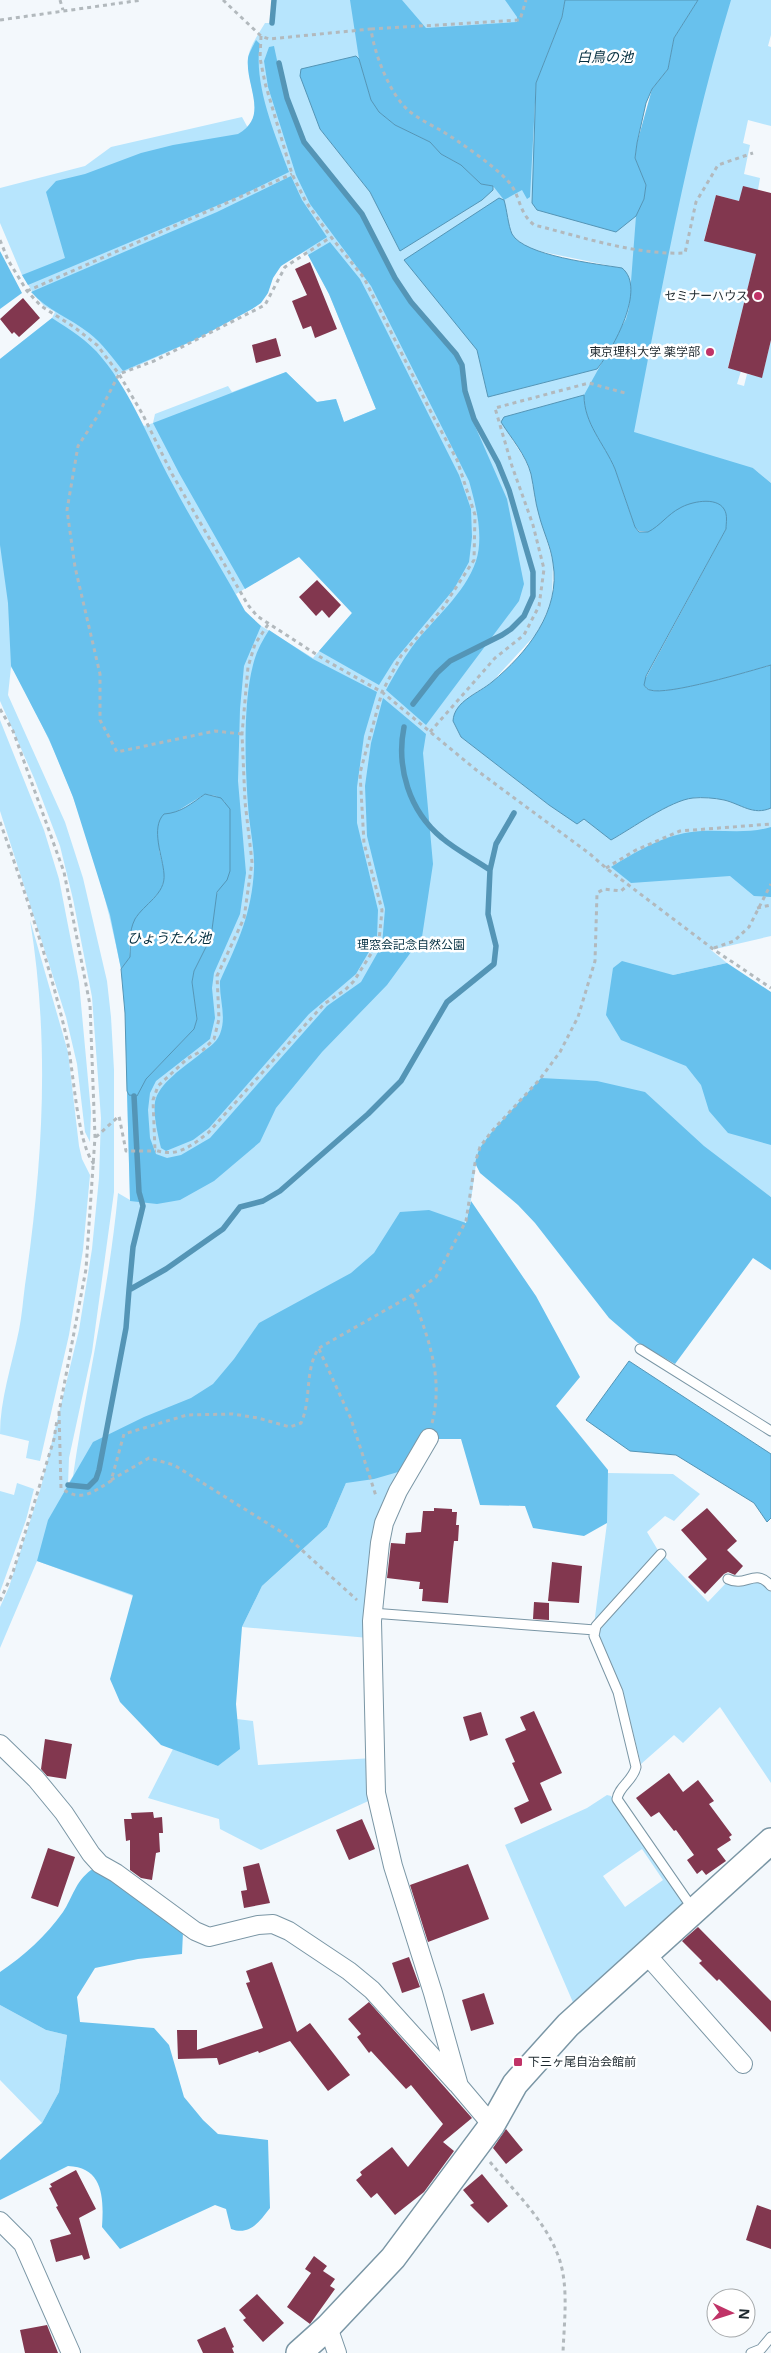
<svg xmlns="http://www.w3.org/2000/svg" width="771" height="2353" font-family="'Open Sans','Noto Sans JP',sans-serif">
  <rect width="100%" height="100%" fill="#f3f8fc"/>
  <path fill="#b7e5fd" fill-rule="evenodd" d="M 275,0 L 565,0 L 543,61 L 616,232 L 668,69 L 698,0 L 771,0 L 771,35 L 768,46 L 771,47 L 771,126 L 748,120 L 743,143 L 750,145 L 744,174 L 760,178 L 758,190 L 739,201 L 716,195 L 704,240 L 757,251 L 728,367 L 741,371 L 737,384 L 744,386 L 747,374 L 762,377 L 771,340 L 771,483 L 753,468 L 726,529 L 501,422 L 524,458 L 531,473 L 535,500 L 553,562 L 552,601 L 537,633 L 491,683 L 467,698 L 453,721 L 461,737 L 549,805 L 584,819 L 611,840 C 631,829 671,800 693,798 C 702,797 715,798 724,800 C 741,804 753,816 771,808 L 771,936 L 711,950 L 727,963 L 673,975 L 771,1097 L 771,1197 L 765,1193 L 479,1149 C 472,1177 474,1207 461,1233 L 433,1392 L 389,1501 L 369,1638 L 242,1627 L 262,1586 L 327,1527 L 346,1483 L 355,1417 L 133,1596 L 37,1561 L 0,1648 L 0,1607 L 9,1587 L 41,1487 L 79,1330 L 92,1249 L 99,1178 L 101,1118 L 92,997 L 73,899 L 60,846 L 34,778 L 0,701 L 0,359 L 52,318 L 55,312 L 44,306 L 35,296 L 22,275 L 0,223 L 0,188 L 85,166 L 111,147 L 242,117 L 248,128 C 264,110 246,80 248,59 C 249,47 259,33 265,23 L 273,23 ZM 359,59 L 400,251 L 370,192 L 320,129 ZM 512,235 L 524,246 L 543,252 L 621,268 L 488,397 L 477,350 ZM 306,251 L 329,294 L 376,409 L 344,422 L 336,399 L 317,402 L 286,372 L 232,392 L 228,386 L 155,414 L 153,423 L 144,426 L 115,376 L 197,339 L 252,309 C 273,295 267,280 281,266 C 287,260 298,255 306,251 ZM 299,556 L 352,613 L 313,658 L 253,621 L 245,611 L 236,594 ZM 11,667 C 20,679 27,696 34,710 C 77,791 103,880 121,969 L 230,854 L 129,1095 L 127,1091 L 130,1200 L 118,1193 C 109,1290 87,1381 73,1476 L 68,1484 L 69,1458 L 92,1352 L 114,1192 L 114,1070 L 111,1017 L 107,981 L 83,878 L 65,822 L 8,695 Z
    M 0,720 L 44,830 L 59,879 L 79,982 L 91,1112 L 90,1142 L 85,1132 L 77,1064 L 66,1017 L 0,811 Z
    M 30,920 L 68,1052 L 79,1146 L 82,1159 L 90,1175 L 83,1250 L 69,1335 L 40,1461 L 26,1458 L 29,1441 L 0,1434 C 0,1399 12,1365 19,1330 C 22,1315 23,1300 25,1285 C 43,1163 50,1042 30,920 Z
    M 607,1473 L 673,1474 L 700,1494 L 674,1521 L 665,1516 L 647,1532 L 659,1552 L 594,1625 L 607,1523 Z
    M 17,1483 L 34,1489 L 26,1520 L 0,1592 L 0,1491 L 14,1495 Z
    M 664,1556 L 708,1602 L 727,1582 L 738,1587 L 759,1581 L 771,1592 L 771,1783 L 720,1707 L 683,1743 L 674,1735 L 641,1764 L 623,1693 L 597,1634 L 598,1629 Z
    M 237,1719 L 253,1721 L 258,1765 L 373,1758 L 375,1798 L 261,1850 L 220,1829 L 219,1819 L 148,1798 L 173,1749 L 218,1766 L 239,1749 Z
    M 607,1795 L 611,1796 L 683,1898 L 682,1906 L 575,2007 L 505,1845 L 587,1808 ZM 642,1849 L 663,1880 L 625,1907 L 603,1876 Z
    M 0,2005 L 46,2030 L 67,2035 L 59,2092 L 42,2123 L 0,2080 Z"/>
  <path fill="#68c1ed" d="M 350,0 L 402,0 L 426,28 L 517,22 L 517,17 L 505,0 L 565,0 L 562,17 L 536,83 L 530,197 L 527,199 L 522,190 L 504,200 L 493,186 L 481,184 L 461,165 L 441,154 L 430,142 L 395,125 L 379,112 L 371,100 L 359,59 Z
    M 698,0 L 731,0 C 688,141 662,287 634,432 L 753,468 L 771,483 L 771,665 C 749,671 668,696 650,690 C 648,690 645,687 644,685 L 644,681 L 726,529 L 726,516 L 648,532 L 639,531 L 635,527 C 628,508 622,488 615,469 C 604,443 584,424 584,395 L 626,319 L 629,308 L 636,216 L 644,199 L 646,185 L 635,158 L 637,143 L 652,89 L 668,69 L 674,38 Z
    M 256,40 L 260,44 C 253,83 275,135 289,172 L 240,196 L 28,285 L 22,275 L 65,258 L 46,192 L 56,181 L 85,174 L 141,153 L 173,145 L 238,134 C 270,116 245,86 248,58 C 249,53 253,46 256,40 Z
    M 274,46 L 285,98 L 303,144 L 361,216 L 394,279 L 410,302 L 457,358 L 462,371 L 475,426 L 507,499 L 524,584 L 519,601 L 426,725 L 386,690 C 394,675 402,661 412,647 C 433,619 465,594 476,561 C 484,536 476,506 469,481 L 371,286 L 310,204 L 296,175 L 268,87 L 264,61 L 269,47 Z
    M 291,176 L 302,200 L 327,237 L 281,266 L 273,278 L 268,293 L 261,303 L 252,309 L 197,339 L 123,371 C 113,358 102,343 89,333 C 70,318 47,310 31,292 L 217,212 Z
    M 330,242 L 360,279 L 372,302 L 459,475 L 471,509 L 472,537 L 469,562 L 454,589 L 394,661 L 379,685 L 319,651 L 352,613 L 299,557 L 245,589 L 179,473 L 153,423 L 286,372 L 317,402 L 336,399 L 344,422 L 376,409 L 329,294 L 308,255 Z
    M 0,251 L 22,293 L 0,309 Z
    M 52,318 C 69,329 89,341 102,358 C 133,395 149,441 172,483 C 195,527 222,568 245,611 L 261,626 L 244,666 L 240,709 L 238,781 L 246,873 L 240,914 L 214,973 L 212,988 L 215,1018 L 210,1039 L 156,1081 L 150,1093 L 148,1110 L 150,1138 L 156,1154 L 167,1158 L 181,1155 L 210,1138 L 327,1006 L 361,982 L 382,945 L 385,909 L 367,836 L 365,786 L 371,743 L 383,698 L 426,734 L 423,753 L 433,864 L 422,937 L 387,985 L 322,1052 L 276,1108 L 260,1142 L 214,1181 L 180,1200 L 157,1204 L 130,1201 L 127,1091 L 129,1095 L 137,1095 L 146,1079 L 194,1029 L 197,1019 L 192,982 L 194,971 L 211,937 L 216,897 L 230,854 L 225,802 L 216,796 L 205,794 L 174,813 L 159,827 L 159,850 L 165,875 L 163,883 L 161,890 L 136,917 L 129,939 L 130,957 L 121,969 L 110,915 L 73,797 L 49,739 L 11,666 L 8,603 L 0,545 L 0,359 Z
    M 269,630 L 313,659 L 377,692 L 364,736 L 357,787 L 357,823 L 378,910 L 377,938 L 356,974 L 309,1014 L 209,1128 L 193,1140 L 166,1151 L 161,1148 C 158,1135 153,1115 155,1102 C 158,1084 185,1066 199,1055 C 206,1049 216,1044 220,1034 C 227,1016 219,999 220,981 C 238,942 252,913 254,869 C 255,848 249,826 248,805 C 245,765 243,703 253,665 C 256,652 262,641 269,630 Z
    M 771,827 L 771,897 L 754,896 L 730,876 L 631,883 L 611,867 C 639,850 669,832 702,831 C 725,830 749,834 771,827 Z
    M 622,961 L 673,975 L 727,963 L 771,992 L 771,1145 L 728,1133 L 709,1111 L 701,1085 L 686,1066 L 621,1040 L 606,1015 L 613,968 Z
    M 541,1078 L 597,1081 L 645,1092 L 704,1146 L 771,1197 L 771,1270 L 753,1258 L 675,1364 L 638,1343 L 609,1318 L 535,1223 L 518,1205 L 480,1173 L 475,1163 L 479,1149 L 491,1133 Z
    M 471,1201 L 536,1296 L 580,1377 L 556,1406 L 608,1470 L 607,1523 L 584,1536 L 533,1528 L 525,1506 L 480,1505 L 461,1439 L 424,1439 L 405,1470 L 374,1479 L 346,1483 L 327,1527 L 262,1586 L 242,1627 L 236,1704 L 240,1749 L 218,1766 L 161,1745 L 120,1702 L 110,1679 L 133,1595 L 37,1561 L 48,1520 L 93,1442 L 144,1417 L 191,1398 L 213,1384 L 234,1359 L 259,1323 L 351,1273 L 374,1253 L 400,1212 L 429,1210 L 466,1223 Z
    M 91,1870 L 102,1871 L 183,1932 L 182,1954 L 138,1959 L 95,1968 L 77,1997 L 80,2022 L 154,2028 L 169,2045 L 184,2097 L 203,2120 L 218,2134 L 268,2140 L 270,2208 C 259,2222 250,2236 231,2229 L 226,2209 L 215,2205 L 120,2249 L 102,2227 C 104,2198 103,2167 68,2166 L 0,2200 L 0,2160 L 42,2123 L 59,2092 L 67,2035 L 46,2030 L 0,2005 L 0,1972 C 24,1956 46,1936 63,1912 C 73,1897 75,1882 91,1870 Z"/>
  <path fill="#6bc4f0" stroke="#5495b6" d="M 565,0 L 698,0 L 674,38 L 668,69 L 652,89 L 646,103 L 637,143 L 635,158 L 646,185 L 644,199 L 636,216 L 616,232 L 537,210 L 532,203 L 536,83 L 562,17 Z
    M 356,56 L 359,59 L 371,100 L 379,112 L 395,125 L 430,142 L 441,154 L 461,165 L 481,184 L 493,186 L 493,190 L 482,200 L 400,251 L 370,192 L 320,129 L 300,76 L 301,69 Z
    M 499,198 L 504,200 C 507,210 508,225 512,234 C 524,256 598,264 622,268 C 647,288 613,349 597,369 L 488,397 L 477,350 L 404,260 Z
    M 584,395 C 584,424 604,443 615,469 C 622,488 628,508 635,527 L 639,532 L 648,532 C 660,526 668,514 680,508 C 690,502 716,496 724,509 C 728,515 726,523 726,529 L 646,676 L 644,685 C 645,687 648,690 650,690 C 667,696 750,671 771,665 L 771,808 C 753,816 741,804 724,800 C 715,798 702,797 693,798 C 671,800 631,829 611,840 L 584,819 L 577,824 L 549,805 L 461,737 L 453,721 C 454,701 479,693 492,682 C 527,653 561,611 553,563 C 551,547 543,531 539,515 C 535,502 534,488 531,474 C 526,455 511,438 501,422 L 504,417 Z
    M 205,794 L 221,798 L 230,809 L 230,871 L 227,880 L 217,892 L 211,937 L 194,971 L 192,982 L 197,1019 L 194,1029 L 146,1079 L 137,1096 L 129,1095 L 127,1091 L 125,1013 L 121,969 L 130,957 C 131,943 128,933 135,919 C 144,904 166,894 164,874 C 163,857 150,828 164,814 C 181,813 192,803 205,794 Z
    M 629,1361 L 771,1454 L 771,1518 L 767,1522 L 754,1503 L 676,1455 L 630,1451 L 586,1420 Z"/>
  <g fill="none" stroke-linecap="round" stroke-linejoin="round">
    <path stroke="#5495b6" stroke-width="5.5" d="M 272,23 L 274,0
      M 279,63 L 287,98 L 304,142 L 362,214 L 395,278 L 411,302 L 456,354 L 462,365 L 465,391 L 474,419 L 498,463 L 509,490 L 533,572 L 533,596 L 524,616 L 511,629 L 502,635 L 450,661 L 437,673 L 413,704
      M 490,870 L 496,844 L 514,813
      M 129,1290 L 133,1247 L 143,1206 L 139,1192 L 134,1096
      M 68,1485 L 88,1487 L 96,1479 L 99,1470 L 126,1328 L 129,1290 L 166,1269 L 223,1229 L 240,1207 L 263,1201 L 280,1191 L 368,1114 L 401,1081 L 447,1002 L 494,964 L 496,946 L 488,914 L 490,870 C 474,859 456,850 442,838 C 409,811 396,767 404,727"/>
  </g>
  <path fill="#82374f" d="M 743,186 L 771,193 L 771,340 L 762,378 L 728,368 L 756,254 L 704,241 L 716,195 L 739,201 Z
    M 310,262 L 337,329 L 315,338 L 311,326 L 303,329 L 292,301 L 307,295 L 295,269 Z
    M 23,298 L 40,318 L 19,337 L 14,332 L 12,334 L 0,319 Z
    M 276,338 L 281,356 L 256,363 L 252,345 Z
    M 317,580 L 341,605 L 329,618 L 322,610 L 316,616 L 299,597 Z
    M 434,1508 L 452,1509 L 452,1512 L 457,1512 L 456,1525 L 459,1525 L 458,1541 L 454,1541 L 453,1549 L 448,1603 L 422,1601 L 423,1589 L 419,1589 L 420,1582 L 387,1578 L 391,1543 L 405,1544 L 406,1533 L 421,1532 L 423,1511 L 434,1511 Z
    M 707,1508 L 737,1541 L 727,1550 L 743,1566 L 735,1575 L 728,1572 L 724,1574 L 705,1594 L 688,1577 L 707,1559 L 681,1530 Z
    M 552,1562 L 582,1566 L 579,1603 L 548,1601 Z
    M 534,1602 L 549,1603 L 549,1620 L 533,1619 Z
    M 534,1711 L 562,1773 L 540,1783 L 552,1810 L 521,1824 L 514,1808 L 529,1801 L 512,1763 L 515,1762 L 505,1739 L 526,1730 L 520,1717 Z
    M 481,1712 L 488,1735 L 470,1741 L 463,1717 Z
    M 45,1739 L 72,1744 L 66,1779 L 47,1776 L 41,1769 Z
    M 669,1773 L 683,1792 L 698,1780 L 714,1801 L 709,1804 L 732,1835 L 729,1837 L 731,1840 L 717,1849 L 726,1861 L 706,1875 L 702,1870 L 697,1874 L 687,1860 L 694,1855 L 676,1830 L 674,1831 L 659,1812 L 651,1817 L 636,1798 Z
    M 153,1812 L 154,1818 L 162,1817 L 163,1833 L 159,1833 L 160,1852 L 156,1853 L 152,1880 L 141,1878 L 130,1870 L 130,1840 L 126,1841 L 124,1819 L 132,1819 L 131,1813 Z
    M 362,1819 L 375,1849 L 349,1860 L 336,1830 Z
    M 48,1848 L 75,1857 L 58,1907 L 31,1898 Z
    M 259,1863 L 270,1903 L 244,1908 L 241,1891 L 247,1890 L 243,1867 Z
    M 468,1864 L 489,1919 L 428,1942 L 410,1885 Z
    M 698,1927 L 771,2001 L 771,2032 L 719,1979 L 717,1981 L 699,1963 L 702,1961 L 682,1941 Z
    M 409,1957 L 420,1987 L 402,1993 L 392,1963 Z
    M 272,1962 L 297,2032 L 310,2023 L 350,2075 L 328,2091 L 290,2041 L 259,2053 L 258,2051 L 219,2065 L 217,2058 L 178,2059 L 177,2030 L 197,2030 L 197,2050 L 263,2028 L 246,1983 L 250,1982 L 246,1971 Z
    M 484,1993 L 494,2024 L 471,2031 L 462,2000 Z
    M 369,2002 L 472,2118 L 443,2142 L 454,2151 L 424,2192 L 395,2215 L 377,2193 L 371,2198 L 356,2180 L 362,2175 L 360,2172 L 392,2147 L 408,2167 L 443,2124 L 411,2085 L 406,2089 L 371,2051 L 369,2053 L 357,2037 L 361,2034 L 348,2019 Z
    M 506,2129 L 523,2150 L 506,2164 L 493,2148 Z
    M 76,2170 L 96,2209 L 79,2218 L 90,2258 L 84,2260 L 82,2255 L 56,2262 L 50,2240 L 71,2234 L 56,2207 L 58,2206 L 49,2188 L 52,2187 L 50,2184 Z
    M 482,2174 L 508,2206 L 488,2223 L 470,2205 L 474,2203 L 463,2190 Z
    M 757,2205 L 771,2210 L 771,2249 L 746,2240 Z
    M 314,2256 L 327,2266 L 323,2271 L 335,2279 L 330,2286 L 335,2289 L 310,2324 L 287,2307 L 311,2273 L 305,2269 Z
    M 257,2294 L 284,2323 L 263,2342 L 243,2320 L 246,2318 L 239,2310 Z
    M 47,2325 L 58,2353 L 25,2353 L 20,2330 Z
    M 225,2327 L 234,2347 L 232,2348 L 234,2353 L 203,2353 L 197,2340 Z"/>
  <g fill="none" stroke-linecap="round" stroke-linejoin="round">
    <defs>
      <path id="lane" d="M 640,1349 L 771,1431
        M 661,1554 L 596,1626 L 594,1636 L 618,1692 L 636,1767 C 633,1781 619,1786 617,1799 L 693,1909
        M 728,1579 C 746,1588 755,1567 771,1586
        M 372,1613 L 595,1630
        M 751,2353 L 761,2349 L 771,2337"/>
      <path id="street" d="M 429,1438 L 398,1491 L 384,1523 L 380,1543 L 372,1621 L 376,1793 L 393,1866 L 433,1993 L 459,2086 L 492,2125
        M 0,1744 L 36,1779 L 64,1813 L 91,1854 L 100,1864 L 116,1873 L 195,1931 L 209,1937 L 258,1925 L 273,1924 L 289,1931 L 349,1971 L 372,1990 L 457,2084
        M 646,1954 L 743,2064
        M 0,2221 L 23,2244 L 71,2353
        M 328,2327 L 337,2353"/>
      <path id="secondary" d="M 299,2353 L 328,2327 L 393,2258 L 492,2125 L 515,2084 L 568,2025 L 771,1841"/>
    </defs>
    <use href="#lane" stroke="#7a96a5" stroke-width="11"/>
    <use href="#street" stroke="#7a96a5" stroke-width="20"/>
    <use href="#secondary" stroke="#7a96a5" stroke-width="28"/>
    <path stroke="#b2b9bd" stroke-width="3" stroke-dasharray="4 4" stroke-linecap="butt" d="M 60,0 L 63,10
      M 223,0 L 261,36 L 269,39 L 371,29 C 374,53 390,95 409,111 C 419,119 431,125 442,131 C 460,142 493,165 507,180 C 521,194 517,211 534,225 C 583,237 634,255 685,253 L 696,202 L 718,165 L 753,153
      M 0,20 L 142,0
      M 371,29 L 520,20 L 526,0
      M 261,36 L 260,58 L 265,83 L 292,174 L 306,202 L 331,237 L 364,278 L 433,416 L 457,460 L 475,515 L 474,560 L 442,609 L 401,656 L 382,692 L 360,773 L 364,843 L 382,910 L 379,941 L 354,981 L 345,990 L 324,1004 L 208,1133 C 191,1146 177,1158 155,1150 L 153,1100 L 158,1086 L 187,1059 L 203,1050 L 214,1039 L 219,1019 L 217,976 L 244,918 L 252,862 L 245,802 L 242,734 L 248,667 L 255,644 L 269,623
      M 0,240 L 8,260 L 27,291 L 41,306 L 74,327 L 97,345 L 119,374 L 143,415 L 172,474 L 248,605 L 257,616 L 325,660 L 382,692 L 475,769 L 590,854 L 606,868 L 713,949 L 771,988
      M 27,291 L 292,174
      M 0,709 L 13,731 L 64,872 L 90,1005 L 95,1137 L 86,1269 L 59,1412
      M 430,732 L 495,658 L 524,635 L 539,606 L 544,569 L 533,525 L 512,466 L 495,408 L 589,383 L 625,393
      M 242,734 L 215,731 L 117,752 L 100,720 L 100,674 L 75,567 L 67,510 L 78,446 L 97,417 L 119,374 L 154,361 L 265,305 L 285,267 L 331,237
      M 0,822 C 25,891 49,963 66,1035 C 74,1068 76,1141 94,1164
      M 606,868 L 636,850 L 680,831 L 771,824
      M 757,908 L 771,905
      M 714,948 L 734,941 L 749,927 L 771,884
      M 96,1137 L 119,1116 L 126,1151 L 156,1151
      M 412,1295 C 428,1337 444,1377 432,1423
      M 319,1349 L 351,1419 L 376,1496
      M 59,1412 L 61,1488 C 81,1503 93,1492 111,1481 L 124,1434 L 187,1415 L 233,1414 L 258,1418 L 290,1427 L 301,1423 C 312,1399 304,1370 319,1348 L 412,1295 L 436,1277 L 466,1221 L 475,1163 L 480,1147 L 491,1132 L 540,1079 L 560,1052 L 578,1017 L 595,961 L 597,893 L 604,889 L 621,891 L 628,885
      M 111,1480 L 149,1458 L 174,1465 L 283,1533 L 357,1600
      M 0,1601 L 13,1572 L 54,1439 L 57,1420
      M 490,2162 C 514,2191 546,2221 559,2258 C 569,2287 564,2323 563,2353"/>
    <use href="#lane" stroke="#fff" stroke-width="9"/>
    <use href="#street" stroke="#fff" stroke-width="18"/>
    <use href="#secondary" stroke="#fff" stroke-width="25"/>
  </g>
  <g fill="#c03367" stroke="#fff" stroke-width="2">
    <circle cx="758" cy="296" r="5"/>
    <circle cx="710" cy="352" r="5"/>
    <rect x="513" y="2057" width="10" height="10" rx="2.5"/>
  </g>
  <g text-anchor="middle" stroke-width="5" stroke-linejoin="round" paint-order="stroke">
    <g font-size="12" fill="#1d282e" stroke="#fff" text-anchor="end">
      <text x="748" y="300">セミナーハウス</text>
      <text x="700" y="356">東京理科大学 薬学部</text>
      <text x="528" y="2066" text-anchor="start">下三ヶ尾自治会館前</text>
    </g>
    <g font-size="12" fill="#0a3446" stroke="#fff">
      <text x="411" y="949">理窓会記念自然公園</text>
    </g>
    <g font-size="14" font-style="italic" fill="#032e3f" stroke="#fff">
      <text x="605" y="62">白鳥の池</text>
      <text x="169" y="943">ひょうたん池</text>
    </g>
  </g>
  <g transform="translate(731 2313) rotate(94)"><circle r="24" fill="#ffffff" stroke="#a5a9ab"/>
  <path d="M0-4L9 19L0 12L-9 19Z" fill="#c03367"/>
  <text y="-8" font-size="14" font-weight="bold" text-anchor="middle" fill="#1d282e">N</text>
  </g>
</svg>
